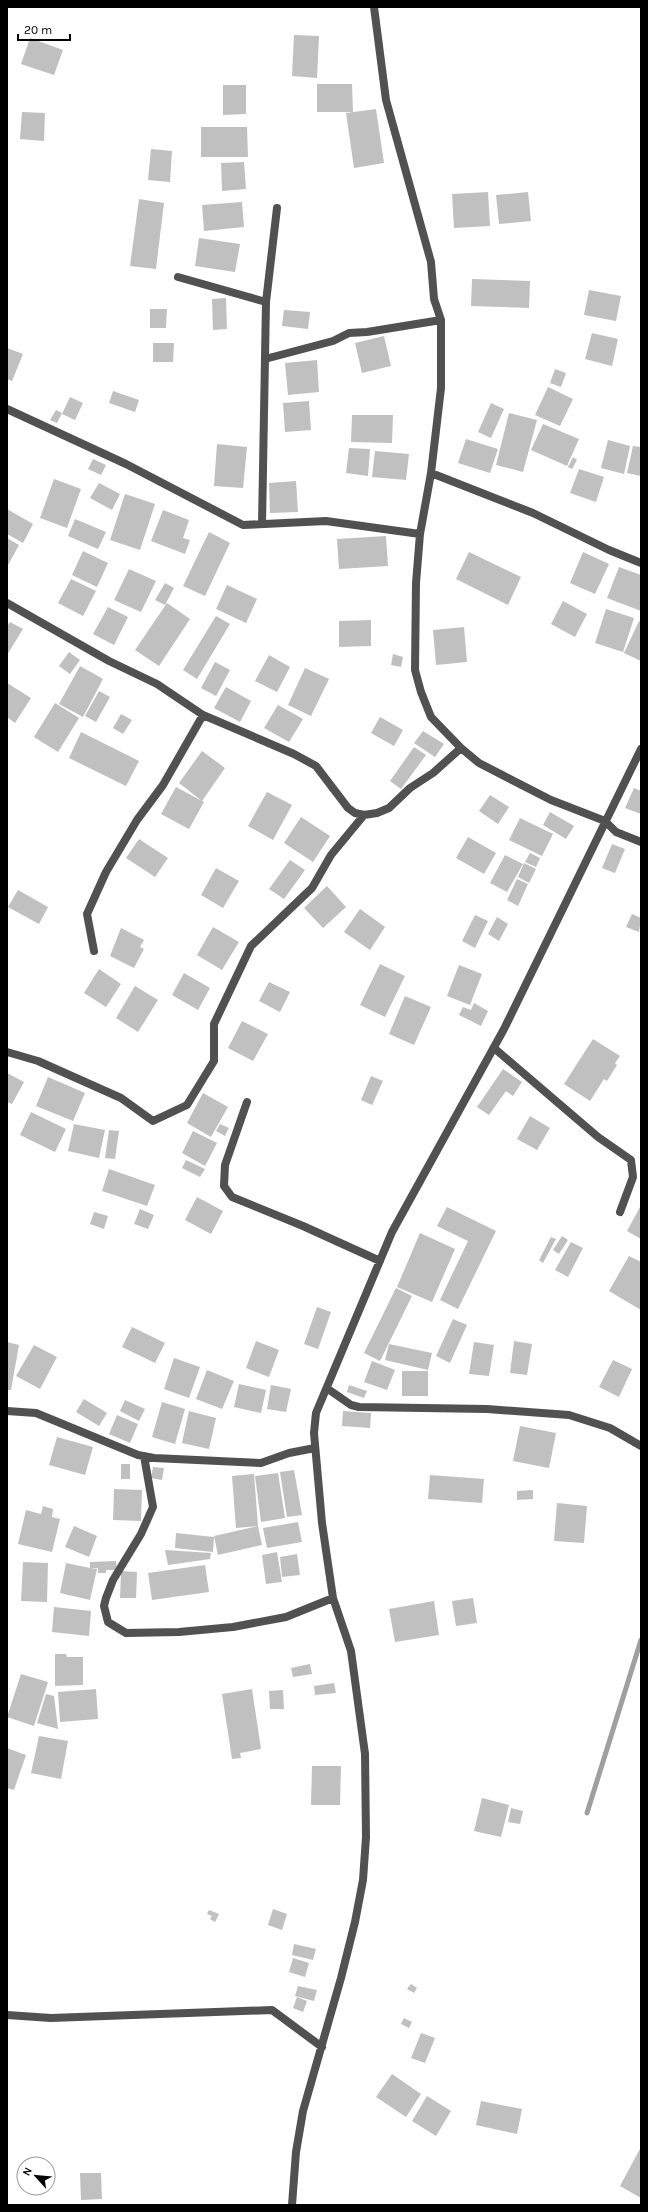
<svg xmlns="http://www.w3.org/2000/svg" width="648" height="2212" font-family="Karla,sans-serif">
  <rect width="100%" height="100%" fill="#fff"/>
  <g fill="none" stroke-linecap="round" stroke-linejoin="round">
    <path stroke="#9f9f9f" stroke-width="5" d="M 587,1813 L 641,1640"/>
  </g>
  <path fill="#c0c0c0" d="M 294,35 L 319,36 L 317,78 L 292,76 Z
    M 30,38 L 63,50 L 54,75 L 21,64 Z
    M 317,84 L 352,84 L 353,112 L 317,112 Z
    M 223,85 L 246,85 L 246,114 L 223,115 Z
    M 376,109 L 384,163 L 354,168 L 346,113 Z
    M 22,112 L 45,113 L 44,141 L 20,139 Z
    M 201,127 L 247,127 L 248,157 L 201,157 Z
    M 151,149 L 172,151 L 170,182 L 148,180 Z
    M 244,162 L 246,189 L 222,191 L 221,163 Z
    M 488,192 L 490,226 L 454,228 L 452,194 Z
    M 528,192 L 531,221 L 499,224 L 496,195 Z
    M 139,199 L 164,203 L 156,269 L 130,266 Z
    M 242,202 L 244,227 L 204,231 L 202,205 Z
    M 199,238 L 240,244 L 235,272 L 195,266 Z
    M 472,279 L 530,281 L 529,308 L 471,306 Z
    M 589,290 L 621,296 L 616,321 L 584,315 Z
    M 226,298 L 227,329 L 213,330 L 212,299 Z
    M 150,309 L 167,309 L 166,328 L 150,328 Z
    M 284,310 L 310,312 L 308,329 L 282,326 Z
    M 592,333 L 618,339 L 612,366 L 585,359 Z
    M 384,336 L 391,366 L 362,373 L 355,343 Z
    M 153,343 L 174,343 L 173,362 L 153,362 Z
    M 7,348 L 23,354 L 12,381 L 7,379 Z
    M 317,360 L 319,392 L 288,395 L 285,363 Z
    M 555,369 L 566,373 L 561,387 L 550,383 Z
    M 548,387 L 573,399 L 560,426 L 535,415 Z
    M 113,391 L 139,400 L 135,412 L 109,403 Z
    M 70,397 L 83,403 L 75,420 L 62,414 Z
    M 309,401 L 311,430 L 285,432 L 283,403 Z
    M 491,403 L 504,409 L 491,438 L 478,432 Z
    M 56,410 L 62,413 L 57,423 L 50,420 Z
    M 509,413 L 537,420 L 523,472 L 496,465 Z
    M 352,415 L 393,415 L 392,443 L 351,442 Z
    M 543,424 L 579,439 L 567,466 L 531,450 Z
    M 466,439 L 498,449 L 490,473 L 458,463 Z
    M 608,440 L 630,446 L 624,474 L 601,468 Z
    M 217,444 L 247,447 L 243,488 L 214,486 Z
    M 633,446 L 641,447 L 641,476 L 627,473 Z
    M 349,448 L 370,449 L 368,476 L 346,473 Z
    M 375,451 L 409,454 L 406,480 L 372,477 Z
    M 573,457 L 577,460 L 572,469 L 568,467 Z
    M 93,459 L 106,465 L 101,475 L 88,469 Z
    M 579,469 L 604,477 L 596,502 L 570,493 Z
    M 54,479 L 81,489 L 67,528 L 40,518 Z
    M 296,481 L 298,512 L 270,513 L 269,483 Z
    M 99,483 L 120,494 L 112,510 L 90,498 Z
    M 125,494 L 155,504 L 140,550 L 110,540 Z
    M 7,509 L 33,524 L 23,543 L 7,534 Z
    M 163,510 L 189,520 L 183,538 L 190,540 L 185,554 L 151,541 Z
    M 75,519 L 106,532 L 98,549 L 68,536 Z
    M 209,532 L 230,543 L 205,596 L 183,586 Z
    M 386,536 L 388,566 L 339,569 L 337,539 Z
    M 7,538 L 19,545 L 7,567 Z
    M 83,551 L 108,563 L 97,587 L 72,575 Z
    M 469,552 L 521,577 L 508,605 L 456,579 Z
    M 583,552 L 609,564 L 595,594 L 570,583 Z
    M 619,567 L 641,575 L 641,611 L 607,598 Z
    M 129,569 L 156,581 L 141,612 L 114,600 Z
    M 71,579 L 96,591 L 83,616 L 58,603 Z
    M 165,583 L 174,588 L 165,605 L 155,600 Z
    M 227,585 L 257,599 L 246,623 L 216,609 Z
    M 563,601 L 587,614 L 575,637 L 551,624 Z
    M 167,603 L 190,619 L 159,666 L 135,650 Z
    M 108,607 L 128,617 L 114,645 L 93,634 Z
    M 606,609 L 634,618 L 623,652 L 595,643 Z
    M 216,616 L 230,624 L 197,679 L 183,670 Z
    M 371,620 L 371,646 L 339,647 L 339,621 Z
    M 639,621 L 641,622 L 641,661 L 624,653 Z
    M 10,622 L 23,629 L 7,655 L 7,626 Z
    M 464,627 L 467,662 L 436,665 L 433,630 Z
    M 69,652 L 80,660 L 70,674 L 59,666 Z
    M 393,654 L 403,657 L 401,667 L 391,665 Z
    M 269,655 L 290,667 L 277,692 L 255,681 Z
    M 215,662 L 230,670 L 216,696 L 201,688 Z
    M 80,666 L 103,679 L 83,717 L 59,704 Z
    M 305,668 L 329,679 L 311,716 L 288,705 Z
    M 7,683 L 31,698 L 15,723 L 7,717 Z
    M 226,687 L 251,701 L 240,722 L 214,708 Z
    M 99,691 L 110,697 L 96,722 L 85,716 Z
    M 55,703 L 79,718 L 58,752 L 34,737 Z
    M 278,705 L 303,719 L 289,742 L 264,728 Z
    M 121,714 L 132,720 L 123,734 L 113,728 Z
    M 380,717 L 403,730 L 394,746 L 371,733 Z
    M 423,731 L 444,744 L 435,757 L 414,743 Z
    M 81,732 L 139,761 L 126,786 L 69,758 Z
    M 414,747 L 426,755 L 401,789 L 390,781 Z
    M 202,751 L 225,768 L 202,801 L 179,783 Z
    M 176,787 L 204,802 L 189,829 L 161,814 Z
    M 634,788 L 641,791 L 641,814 L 625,808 Z
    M 267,792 L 292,805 L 273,840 L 248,826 Z
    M 490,795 L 509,807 L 498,824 L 479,811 Z
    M 550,812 L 574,826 L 566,839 L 543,825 Z
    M 301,817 L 330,836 L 313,862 L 284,843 Z
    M 520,818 L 553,834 L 542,856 L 509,840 Z
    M 468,837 L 496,853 L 484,874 L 456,858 Z
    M 139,839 L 168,858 L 155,877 L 126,858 Z
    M 612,844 L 625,849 L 615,873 L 602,868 Z
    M 530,853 L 540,858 L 536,867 L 525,862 Z
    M 505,855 L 523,864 L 507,892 L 490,883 Z
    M 290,860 L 305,870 L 284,899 L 269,889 Z
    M 524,863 L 536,869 L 529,883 L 518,877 Z
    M 216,868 L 239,881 L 223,908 L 201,895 Z
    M 517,879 L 528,884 L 518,906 L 507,900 Z
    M 327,886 L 346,907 L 323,928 L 304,908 Z
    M 18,890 L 48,907 L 39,924 L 8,907 Z
    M 360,909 L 385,927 L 370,950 L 344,932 Z
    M 632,914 L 641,918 L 639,932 L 626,927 Z
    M 475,915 L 488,921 L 475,948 L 462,941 Z
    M 497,917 L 508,924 L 499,941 L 488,934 Z
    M 213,927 L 239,942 L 222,970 L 197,955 Z
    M 121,928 L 144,940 L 140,947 L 144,949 L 134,968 L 110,956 Z
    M 380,964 L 405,976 L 385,1017 L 360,1005 Z
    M 459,965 L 482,974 L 470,1005 L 447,996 Z
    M 99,969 L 121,984 L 106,1007 L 84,993 Z
    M 184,973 L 210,988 L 198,1010 L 172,995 Z
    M 269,982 L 290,992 L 280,1012 L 259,1001 Z
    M 135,986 L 158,1000 L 138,1032 L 116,1018 Z
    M 405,996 L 431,1007 L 414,1045 L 389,1034 Z
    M 474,1003 L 488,1011 L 481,1026 L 459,1015 L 463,1007 L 471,1010 Z
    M 242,1021 L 268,1034 L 253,1061 L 228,1048 Z
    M 593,1039 L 620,1056 L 615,1063 L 617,1065 L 607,1081 L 604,1079 L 590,1101 L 564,1084 Z
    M 503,1069 L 522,1082 L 513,1096 L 506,1091 L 489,1115 L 477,1107 Z
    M 7,1073 L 24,1082 L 12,1104 L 7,1102 Z
    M 371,1076 L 383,1081 L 372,1105 L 361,1100 Z
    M 48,1077 L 85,1093 L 73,1121 L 36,1106 Z
    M 203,1093 L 228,1107 L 211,1137 L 187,1123 Z
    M 31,1112 L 66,1129 L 55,1152 L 20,1135 Z
    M 530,1116 L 550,1128 L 537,1150 L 517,1139 Z
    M 74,1124 L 105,1130 L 99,1158 L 68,1151 Z
    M 220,1124 L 229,1128 L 225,1136 L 216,1131 Z
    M 109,1130 L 119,1131 L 115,1159 L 105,1158 Z
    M 193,1131 L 217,1143 L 205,1166 L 182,1153 Z
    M 186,1160 L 205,1169 L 200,1177 L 182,1168 Z
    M 109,1169 L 155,1185 L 147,1206 L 102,1191 Z
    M 197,1197 L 223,1211 L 211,1234 L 185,1220 Z
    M 447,1207 L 496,1231 L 458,1309 L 440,1300 L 468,1241 L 437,1226 Z
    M 640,1207 L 641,1207 L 641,1239 L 627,1231 Z
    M 140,1209 L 154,1215 L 148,1229 L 134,1224 Z
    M 94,1212 L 108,1216 L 104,1229 L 90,1224 Z
    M 420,1233 L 455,1249 L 432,1302 L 397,1287 Z
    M 562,1236 L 568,1240 L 559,1254 L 553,1250 Z
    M 551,1237 L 556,1239 L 543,1263 L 539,1260 Z
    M 571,1242 L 583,1248 L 568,1277 L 555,1270 Z
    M 629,1256 L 641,1262 L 641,1310 L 609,1291 Z
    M 396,1288 L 412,1296 L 380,1361 L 364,1353 Z
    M 317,1307 L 331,1312 L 318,1349 L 304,1344 Z
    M 453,1319 L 467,1325 L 450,1363 L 436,1356 Z
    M 132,1327 L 165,1343 L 155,1363 L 122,1347 Z
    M 256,1341 L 279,1350 L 269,1377 L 246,1368 Z
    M 514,1341 L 532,1344 L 527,1375 L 510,1373 Z
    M 7,1342 L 19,1345 L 11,1390 L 7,1390 Z
    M 474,1342 L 494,1345 L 489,1376 L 469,1374 Z
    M 389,1344 L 432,1353 L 428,1370 L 385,1360 Z
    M 34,1345 L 57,1357 L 40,1389 L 16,1376 Z
    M 174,1358 L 200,1367 L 189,1398 L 164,1389 Z
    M 613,1360 L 632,1369 L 619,1397 L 599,1387 Z
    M 372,1361 L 395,1370 L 387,1390 L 364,1382 Z
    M 207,1370 L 234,1381 L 222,1409 L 196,1399 Z
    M 402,1371 L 428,1371 L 428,1396 L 402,1396 Z
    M 239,1384 L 266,1390 L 261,1413 L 234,1407 Z
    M 271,1385 L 291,1389 L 286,1412 L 267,1409 Z
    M 349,1385 L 367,1391 L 364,1398 L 347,1392 Z
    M 84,1399 L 107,1413 L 99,1426 L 76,1412 Z
    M 125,1400 L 145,1409 L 139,1421 L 120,1411 Z
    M 162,1402 L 185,1409 L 175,1444 L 152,1437 Z
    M 189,1411 L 216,1418 L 209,1449 L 182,1443 Z
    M 343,1411 L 371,1413 L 370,1428 L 342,1426 Z
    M 117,1415 L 138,1424 L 130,1443 L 109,1434 Z
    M 520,1426 L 556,1433 L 549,1468 L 513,1461 Z
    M 57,1437 L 93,1447 L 85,1475 L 49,1465 Z
    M 121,1464 L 130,1464 L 130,1479 L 121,1479 Z
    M 153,1467 L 164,1468 L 162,1480 L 151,1478 Z
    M 294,1470 L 302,1515 L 287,1517 L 280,1472 Z
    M 278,1473 L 285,1518 L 261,1522 L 255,1476 Z
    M 254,1474 L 258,1526 L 236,1528 L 232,1476 Z
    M 430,1475 L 484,1479 L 482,1503 L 428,1499 Z
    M 114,1489 L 142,1490 L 141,1521 L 113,1520 Z
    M 533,1490 L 533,1499 L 517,1500 L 517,1491 Z
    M 557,1503 L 587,1506 L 584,1543 L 554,1541 Z
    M 43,1506 L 53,1509 L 52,1517 L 60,1519 L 52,1552 L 18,1544 L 26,1510 L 41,1514 Z
    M 298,1522 L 302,1542 L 267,1548 L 263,1528 Z
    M 74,1526 L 97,1536 L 89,1557 L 65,1547 Z
    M 258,1526 L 262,1545 L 218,1555 L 214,1536 Z
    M 176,1533 L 214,1537 L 213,1552 L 175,1548 Z
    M 165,1550 L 211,1553 L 210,1559 L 168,1565 Z
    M 277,1552 L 282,1582 L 266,1584 L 262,1555 Z
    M 297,1554 L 300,1575 L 282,1577 L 280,1557 Z
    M 116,1561 L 117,1570 L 106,1570 L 106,1573 L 98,1573 L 98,1568 L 91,1568 L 97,1569 L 90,1600 L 60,1593 L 66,1563 L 90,1568 L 90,1562 Z
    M 23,1562 L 48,1563 L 47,1602 L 21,1601 Z
    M 205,1565 L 209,1592 L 152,1600 L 148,1573 Z
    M 121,1571 L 137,1572 L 136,1598 L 120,1598 Z
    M 473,1598 L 477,1623 L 456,1626 L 452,1601 Z
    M 434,1601 L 439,1635 L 395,1642 L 389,1609 Z
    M 54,1607 L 91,1611 L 89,1636 L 52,1632 Z
    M 55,1654 L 66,1654 L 67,1657 L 83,1657 L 83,1685 L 55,1686 Z
    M 310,1664 L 312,1674 L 293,1677 L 291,1668 Z
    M 21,1674 L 48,1682 L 34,1726 L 7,1717 Z
    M 334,1683 L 336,1693 L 315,1695 L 314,1686 Z
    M 96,1689 L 98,1719 L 60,1722 L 58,1692 Z
    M 252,1689 L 261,1749 L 240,1753 L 241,1758 L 232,1759 L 222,1694 Z
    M 283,1690 L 284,1709 L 270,1709 L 269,1691 Z
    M 46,1694 L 54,1696 L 58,1729 L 37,1723 Z
    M 39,1736 L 68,1741 L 61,1779 L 31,1773 Z
    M 7,1748 L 26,1755 L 14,1790 L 7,1788 Z
    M 312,1766 L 341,1766 L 340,1805 L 311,1805 Z
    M 482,1798 L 509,1805 L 501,1837 L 474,1831 Z
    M 511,1808 L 523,1811 L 520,1824 L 508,1822 Z
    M 273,1909 L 287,1914 L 282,1930 L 268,1925 Z
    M 209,1910 L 219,1914 L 215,1922 L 210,1919 L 212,1916 L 207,1914 Z
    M 294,1944 L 316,1949 L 313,1960 L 292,1955 Z
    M 293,1958 L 309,1963 L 305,1977 L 289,1972 Z
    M 411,1984 L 417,1988 L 414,1993 L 407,1989 Z
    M 298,1986 L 317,1990 L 314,2001 L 295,1996 Z
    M 297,1997 L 307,2001 L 303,2012 L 293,2008 Z
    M 404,2018 L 412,2022 L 409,2028 L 401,2024 Z
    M 421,2033 L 435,2038 L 425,2063 L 411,2058 Z
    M 392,2074 L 421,2094 L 406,2117 L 376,2097 Z
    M 427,2096 L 451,2111 L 436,2136 L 412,2121 Z
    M 481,2101 L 522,2109 L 517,2134 L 476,2125 Z
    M 641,2147 L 641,2198 L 620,2186 Z
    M 80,2173 L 101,2173 L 102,2199 L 81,2200 Z"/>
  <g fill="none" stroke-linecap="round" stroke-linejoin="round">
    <path stroke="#515151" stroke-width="8" d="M 374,7 L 386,100 L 431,262 L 434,299 L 441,320 L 441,388 L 431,473 L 420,534 L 416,583 L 415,670 L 421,692 L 431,717 L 461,748 L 479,763 L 551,800 L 605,821 L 616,832 L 641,842
      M 178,277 L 266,302 L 277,208
      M 265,359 L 333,341 L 349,333 L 367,332 L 441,320
      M 7,409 L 126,464 L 243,525 L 326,521 L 420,534
      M 431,473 L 533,513 L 609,550 L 641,563
      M 262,524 L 266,302
      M 7,603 L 109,661 L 157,684 L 203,715 L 294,754 L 316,766 L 348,808 L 355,813 L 364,815 L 377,813 L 389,808 L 410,788 L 433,773 L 461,748
      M 94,951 L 87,914 L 106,872 L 137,820 L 163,785 L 203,715
      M 494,1048 L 598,1137 L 631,1160 L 633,1177 L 620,1212
      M 7,1052 L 38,1061 L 121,1098 L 153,1121 L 187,1105 L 214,1061 L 214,1024 L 251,946 L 312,888 L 331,855 L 364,815
      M 247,1102 L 225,1165 L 224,1186 L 232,1197 L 303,1226 L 380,1261
      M 326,1390 L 328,1389 L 351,1405 L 359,1407 L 487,1409 L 569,1415 L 610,1428 L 641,1446
      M 7,1411 L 36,1413 L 138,1455 L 154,1458 L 261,1463 L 289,1453 L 315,1448
      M 144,1456 L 153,1507 L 141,1534 L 113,1580 L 106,1598 L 104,1606 L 108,1622 L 126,1633 L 179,1632 L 233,1627 L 286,1617 L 333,1598
      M 7,2015 L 51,2018 L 272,2010 L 322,2047
      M 292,2205 L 296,2152 L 303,2111 L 341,1978 L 355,1922 L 363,1880 L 366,1837 L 365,1754 L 351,1651 L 333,1598 L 322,1523 L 314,1433 L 316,1413 L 392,1232 L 504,1029 L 641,749"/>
  </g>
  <rect width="648" height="2212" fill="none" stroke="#000000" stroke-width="16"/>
  <g transform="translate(36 2176) rotate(297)"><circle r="19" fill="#ffffff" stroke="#999999"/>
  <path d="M0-3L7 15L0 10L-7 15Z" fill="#000000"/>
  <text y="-6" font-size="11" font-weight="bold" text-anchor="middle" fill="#000000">N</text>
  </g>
  <path d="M18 34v6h52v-6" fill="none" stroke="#000000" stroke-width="2"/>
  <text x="24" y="34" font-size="12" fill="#000000" stroke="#ffffff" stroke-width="3" paint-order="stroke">20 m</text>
</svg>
